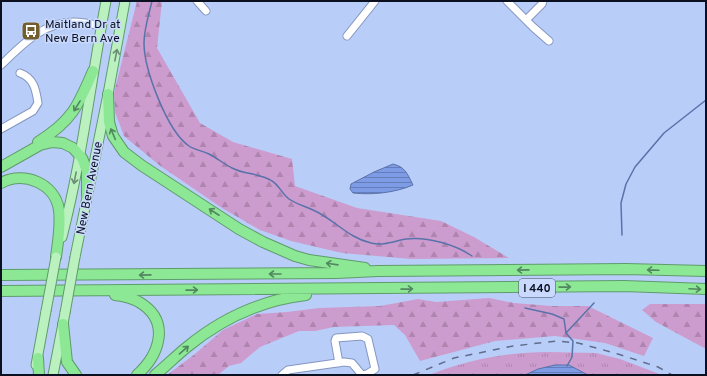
<svg xmlns="http://www.w3.org/2000/svg" width="707" height="376" font-family="Overpass,sans-serif">
  <defs>
    <pattern id="forest-firs" width="22" height="20" patternUnits="userSpaceOnUse"><rect width="22" height="20" fill="#cd9cce"/><path d="M5 1l3.5 6h-7zM16 11l3.5 6h-7z" fill="#af85b0"/></pattern>
    <pattern id="park-tufts" width="24" height="20" patternUnits="userSpaceOnUse"><rect width="24" height="20" fill="#cd9cce"/><path d="M3 7l-1-3M5 7V3M7 7l1-3M15 17l-1-3M17 17v-4M19 17l1-3" fill="none" stroke="#af85b0"/></pattern>
    <pattern id="water-rules" width="6" height="5" patternUnits="userSpaceOnUse"><rect width="6" height="5" fill="#7d9ce5"/><path d="M0 2.5h6" fill="none" stroke="#657eb9"/></pattern>
  </defs>
  <rect width="100%" height="100%" fill="#b9cdf9"/>
  <path fill="url(#forest-firs)" d="M 137,1 L 162,1 L 157,48 L 200,123 L 233,142 L 292,159 L 295,186 L 357,208 L 441,221 L 474,237 L 509,258 L 411,259 L 342,253 L 291,241 L 260,230 L 222,208 L 159,165 L 124,136 L 115,112 L 114,93 Z
    M 489,298 L 514,303 L 552,306 L 588,306 L 653,338 L 644,356 L 605,343 L 555,336 L 495,341 L 420,361 L 405,335 L 394,325 L 334,327 L 315,331 L 299,331 L 260,347 L 241,363 L 229,366 L 218,375 L 167,375 L 195,354 L 223,330 L 257,314 L 287,312 L 319,308 L 380,306 L 418,299 L 436,302 Z
    M 650,304 L 706,304 L 706,349 L 656,322 L 642,310 Z"/>
  <path fill="url(#park-tufts)" d="M 548,352 L 596,353 L 620,359 L 662,375 L 429,375 C 467,360 506,352 548,352 Z"/>
  <path fill="url(#water-rules)" stroke="#5a72aa" d="M 393,164 C 405,167 407,173 413,185 C 394,193 373,195 353,193 L 350,189 L 351,184 L 374,172 Z
    M 555,365 L 569,365 L 588,375 L 525,375 L 538,369 Z"/>
  <g fill="none" stroke-linecap="round" stroke-linejoin="round">
    <path stroke="#5a72aa" stroke-width="1.5" d="M 152,1 C 149,14 144,29 144,43 C 144,69 167,131 189,146 C 195,150 203,151 209,154 C 217,158 224,164 232,168 C 245,175 261,173 272,181 C 279,185 282,194 289,199 C 296,204 305,206 313,210 C 334,219 348,238 371,243 C 384,246 394,241 406,239 C 427,236 456,245 472,256
      M 622,235 L 621,203 L 626,184 L 635,167 L 664,133 L 706,100
      M 525,308 L 552,314 L 564,319 L 566,333 L 573,341 L 572,357 L 567,366
      M 566,333 L 594,303"/>
    <defs>
      <path id="minor" d="M 197,1 L 206,11
        M 507,1 L 533,27 L 549,41
        M 526,20 L 542,4 L 543,1
        M 347,36 L 375,1
        M 1,65 C 22,45 43,22 74,22 C 83,22 92,24 101,26
        M 1,129 L 33,111 L 38,103 C 36,90 34,78 20,73
        M 282,375 L 288,370 L 344,362 L 352,363 L 362,375 L 367,374 L 375,369 L 368,339 L 362,336 L 336,338 L 335,341 L 339,363"/>
      <path id="major" d="M 62,237 C 82,160 91,80 106,1
        M 75,257 L 108,94 L 125,1
        M 36,365 L 46,311
        M 53,375 L 65,313"/>
      <path id="highway" d="M 108,94 L 109,122 L 113,136 L 124,152 L 141,165 L 239,229 L 263,242 L 295,256 L 309,260 L 365,268
        M 38,142 C 72,121 78,106 93,71
        M 1,167 L 40,145 L 52,142 L 63,143 L 73,148 L 82,158 L 87,171 L 87,195
        M 1,183 C 24,171 55,183 59,210 C 61,226 58,241 56,257
        M 1,275 L 336,273 L 378,271 L 626,269 L 706,271
        M 1,291 L 624,286 L 706,289
        M 115,295 C 123,296 131,297 139,302 C 171,321 160,354 137,375
        M 63,324 L 67,362 L 76,375
        M 38,358 L 39,375
        M 155,375 C 166,366 176,356 187,347 C 221,319 262,300 306,295"/>
    </defs>
    <use href="#minor" stroke="#8496c0" stroke-width="9"/>
    <use href="#major" stroke="#5f9c6c" stroke-width="11"/>
    <use href="#highway" stroke="#5f9c6c" stroke-width="12"/>
    <use href="#minor" stroke="#fff" stroke-width="7"/>
    <use href="#major" stroke="#bbf1bf" stroke-width="9"/>
    <use href="#highway" stroke="#8de895" stroke-width="10"/>
    <path stroke="#606c8a" stroke-width="1.5" stroke-dasharray="7 7" stroke-linecap="butt" d="M 413,375 L 454,358 L 513,346 L 557,341 L 578,343 L 618,354 L 658,367 L 672,375"/>
    <defs>
      <path id="major-bridge" d="M 46,311 L 56,257
        M 65,313 L 75,257"/>
    </defs>
    <use href="#major-bridge" stroke="#5f9c6c" stroke-width="11" stroke-linecap="butt"/>
    <use href="#major-bridge" stroke="#bbf1bf" stroke-width="9"/>
  </g>
  <defs><path id="oneway-shaft" d="M-6 0H5M1.5-3L5.5 0L1.5 3" fill="none" stroke-width="1.6" stroke-linecap="round" stroke-linejoin="round"/></defs>
  <g stroke="#6b8c77">
    <use href="#oneway-shaft" transform="translate(116 55) rotate(-79)"/>
    <use href="#oneway-shaft" transform="translate(75 178) rotate(101)"/>
  </g>
  <g stroke="#528760">
    <use href="#oneway-shaft" transform="translate(77 106) rotate(122)"/>
    <use href="#oneway-shaft" transform="translate(113 134) rotate(-113)"/>
    <use href="#oneway-shaft" transform="translate(214 212) rotate(-147)"/>
    <use href="#oneway-shaft" transform="translate(332 264) rotate(-172)"/>
    <use href="#oneway-shaft" transform="translate(523 270) rotate(179)"/>
    <use href="#oneway-shaft" transform="translate(653 270) rotate(-178)"/>
    <use href="#oneway-shaft" transform="translate(275 274) rotate(180)"/>
    <use href="#oneway-shaft" transform="translate(145 275) rotate(179)"/>
    <use href="#oneway-shaft" transform="translate(565 287) rotate(-1)"/>
    <use href="#oneway-shaft" transform="translate(407 289) rotate(-1)"/>
    <use href="#oneway-shaft" transform="translate(695 289) rotate(3)"/>
    <use href="#oneway-shaft" transform="translate(192 290) rotate(-1)"/>
    <use href="#oneway-shaft" transform="translate(184 350) rotate(-41)"/>
  </g>
  <defs>
    <symbol id="bus-square" viewBox="-11 -11 22 22"><rect x="-9" y="-9" width="18" height="18" rx="4" fill="#735e2d" stroke="#cadafe"/><path d="M-5-6H5V4H4V6H2V4H-2V6H-4V4H-5ZM-3.5-4V0h7V-4ZM-3.5 1.2v1.5H-2V1.2ZM2 1.2v1.5H3.5V1.2Z" fill="#fff"/></symbol>
  </defs>
  <g fill-rule="evenodd">
    <use href="#bus-square" x="20" y="20" width="22" height="22"/>
  </g>
  <g text-anchor="middle" stroke-width="3" stroke-linejoin="round" paint-order="stroke">
    <rect fill="#cadafe" stroke="#444d62" stroke-width="1" x="519" y="279" width="36" height="18" rx="3"/>
    <g font-size="11" font-weight="bold" fill="#0a101f">
      <text x="537" y="292">I 440</text>
    </g>
    <g font-size="12" fill="#0a101f" stroke="#cadafe" text-anchor="start">
      <text x="45" y="28">Maitland Dr at<tspan x="45" dy="14">New Bern Ave</tspan></text>
    </g>
    <g font-size="12" fill="#0a101f" stroke="#cadafe">
      <text transform="translate(89 188) rotate(-79)" y="4">New Bern Avenue</text>
    </g>
  </g>
  <rect width="707" height="376" fill="none" stroke="#0a101f" stroke-width="4"/>
</svg>
